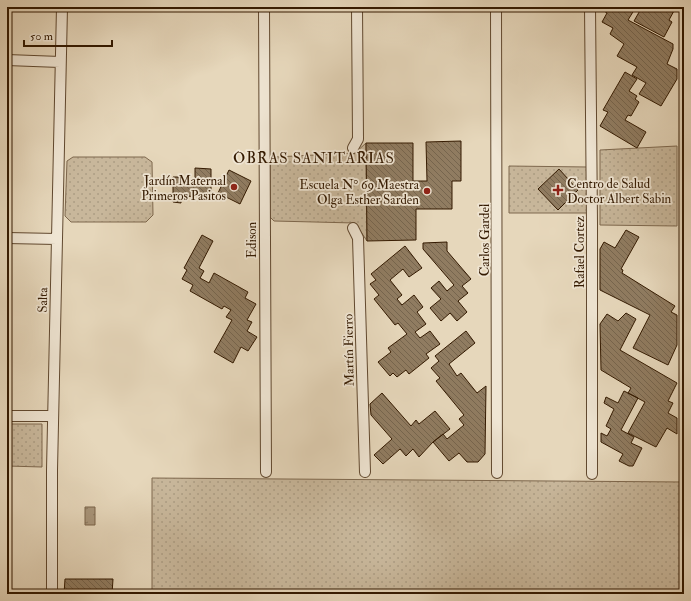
<svg xmlns="http://www.w3.org/2000/svg" width="691" height="601" font-family="'IM FELL Double Pica',serif">
  <defs>
    <pattern id="grass-dots" width="8" height="8" patternUnits="userSpaceOnUse"><rect width="8" height="8" fill="#c8b79b"/><path d="M2 2h.1M6 6h.1" fill="none" stroke="#ac9d84" stroke-width="1.8" stroke-linecap="round"/></pattern>
    <pattern id="water-ripples" width="26" height="14" patternUnits="userSpaceOnUse"><rect width="26" height="14" fill="#a9967b"/><path d="M2 4q2-2 4 0t4 0M15 11q2-2 4 0t4 0" fill="none" stroke="#8a7a62"/></pattern>
    <pattern id="building-back-hatch" width="6" height="6" patternUnits="userSpaceOnUse"><rect width="6" height="6" fill="#907c61"/><path d="M-1 5l2 2M0 0l6 6M5-1l2 2" fill="none" stroke="#76654e"/></pattern>
  </defs>
  <rect width="100%" height="100%" fill="#e6d7bb"/>
  <filter id="stains"><feTurbulence type="fractalNoise" baseFrequency=".005" numOctaves="4"/><feColorMatrix values="0 0 0 0 .2 0 0 0 0 .09 0 0 0 0 .02 0 0 0 .5 -.17"/></filter>
  <radialGradient id="worn" r=".72"><stop offset=".6" stop-color="#630" stop-opacity="0"/><stop offset="1" stop-color="#630" stop-opacity=".3"/></radialGradient>
  <path fill="url(#grass-dots)" stroke="#7e684e" d="M 366,143 L 367,241 L 355,223 L 274,221 L 270,217 L 270,163 L 275,157 L 355,153 Z
    M 677,146 L 677,226 L 600,225 L 600,150 Z
    M 73,157 L 145,157 L 152,162 L 153,215 L 146,222 L 71,222 L 65,216 L 67,161 Z
    M 509,166 L 588,167 L 588,213 L 509,213 Z
    M 7,424 L 42,424 L 42,467 L 7,466 Z
    M 152,478 L 684,482 L 684,594 L 152,594 Z"/>
  <path fill="url(#water-ripples)" stroke="#7a644a" d="M 85,507 L 95,507 L 95,525 L 85,525 Z"/>
  <path fill="url(#building-back-hatch)" stroke="#331900" d="M 602,7 L 636,7 L 628,20 L 673,44 L 673,49 L 667,64 L 677,69 L 677,79 L 661,106 L 639,94 L 646,83 L 632,75 L 637,67 L 617,56 L 624,44 L 610,34 L 613,28 L 602,22 L 607,13 L 601,9 Z
    M 642,7 L 672,7 L 675,9 L 669,20 L 672,22 L 664,37 L 634,21 Z
    M 625,72 L 637,79 L 629,91 L 637,96 L 635,99 L 639,102 L 631,116 L 628,115 L 625,120 L 646,132 L 637,148 L 600,126 L 608,112 L 603,110 Z
    M 461,141 L 461,181 L 452,181 L 452,209 L 416,209 L 416,240 L 367,241 L 366,143 L 413,143 L 413,181 L 427,181 L 426,142 Z
    M 195,168 L 211,169 L 211,197 L 181,196 L 181,203 L 173,202 L 173,177 L 182,177 L 182,181 L 200,181 L 200,178 L 195,178 Z
    M 559,169 L 578,190 L 558,210 L 538,189 Z
    M 229,170 L 251,181 L 240,204 L 218,193 Z
    M 626,230 L 639,237 L 621,269 L 623,270 L 622,273 L 675,306 L 671,312 L 677,315 L 677,345 L 668,365 L 633,348 L 650,315 L 600,290 L 600,249 L 604,242 L 615,248 Z
    M 202,235 L 213,241 L 199,268 L 204,271 L 200,278 L 209,283 L 214,273 L 248,292 L 245,298 L 256,304 L 247,320 L 252,322 L 247,331 L 257,337 L 248,351 L 241,347 L 233,363 L 214,352 L 232,320 L 226,317 L 231,310 L 224,306 L 222,309 L 190,291 L 193,285 L 182,279 L 187,270 L 184,268 Z
    M 447,242 L 447,251 L 471,279 L 462,286 L 468,293 L 458,301 L 467,312 L 457,321 L 450,313 L 441,321 L 430,308 L 441,299 L 431,288 L 439,281 L 447,291 L 454,285 L 423,249 L 423,243 Z
    M 405,246 L 422,268 L 409,277 L 403,269 L 390,280 L 402,295 L 397,299 L 402,305 L 414,295 L 423,307 L 417,312 L 426,324 L 415,332 L 420,338 L 430,331 L 440,344 L 426,354 L 429,358 L 409,374 L 406,370 L 397,377 L 393,373 L 390,376 L 378,362 L 391,352 L 388,348 L 407,334 L 398,323 L 395,325 L 374,299 L 379,295 L 370,284 L 376,280 L 371,274 Z
    M 626,313 L 636,319 L 620,350 L 677,383 L 668,401 L 673,403 L 668,413 L 677,418 L 677,434 L 667,428 L 656,447 L 628,433 L 645,402 L 628,393 L 631,388 L 601,370 L 600,324 L 607,314 L 618,321 Z
    M 466,331 L 475,343 L 449,364 L 457,376 L 461,373 L 477,393 L 486,386 L 485,454 L 478,462 L 467,462 L 459,453 L 449,461 L 433,442 L 443,434 L 447,439 L 464,425 L 459,419 L 464,415 L 436,381 L 440,378 L 431,368 L 439,361 L 435,356 Z
    M 624,391 L 638,398 L 621,430 L 634,437 L 631,443 L 642,448 L 633,466 L 629,466 L 619,461 L 623,454 L 601,442 L 601,433 L 607,436 L 611,429 L 606,426 L 614,409 L 604,403 L 606,397 L 618,403 Z
    M 382,393 L 411,426 L 416,420 L 419,424 L 435,411 L 450,429 L 433,442 L 419,457 L 413,449 L 406,456 L 400,449 L 383,464 L 374,455 L 392,439 L 371,415 L 370,404 Z
    M 65,579 L 113,579 L 112,594 L 64,594 Z"/>
  <g fill="none" stroke-linecap="round" stroke-linejoin="round">
    <defs>
      <path id="street" d="M 264,7 L 266,472
        M 496,7 L 497,473
        M 590,7 L 592,223 L 592,474
        M 7,60 L 60,62
        M 353,148 L 358,139 L 357,7
        M 353,228 L 358,238 L 365,472
        M 7,238 L 57,239
        M 7,416 L 53,416
        M 52,594 L 52,470 L 62,7"/>
    </defs>
    <use href="#street" stroke="#60482f" stroke-width="12"/>
    <use href="#street" stroke="#efe5d3" stroke-width="10"/>
  </g>
  <g fill="#8f2418" stroke="#efe5d3" stroke-width="1.5">
    <circle cx="234" cy="187" r="4"/>
    <path d="M556 184h4v4h4v4h-4v4h-4v-4h-4v-4h4z"/>
    <circle cx="427" cy="191" r="4"/>
  </g>
  <g text-anchor="middle" stroke-width="3.5" stroke-linejoin="round" paint-order="stroke">
    <g font-size="13" fill="#331900" stroke="#efe5d3" text-anchor="end">
      <text x="226" y="185">Jardín Maternal<tspan x="226" dy="15">Primeros Pasitos</tspan></text>
      <text x="567" y="188" text-anchor="start">Centro de Salud<tspan x="567" dy="15">Doctor Albert Sabin</tspan></text>
      <text x="419" y="189">Escuela N° 69 Maestra<tspan x="419" dy="15">Olga Esther Sarden</tspan></text>
    </g>
    <g font-size="13" fill="#331900" stroke="#efe5d3">
      <text transform="translate(251 240) rotate(-90)" y="5">Edison</text>
      <text transform="translate(484 240) rotate(-90)" y="5">Carlos Gardel</text>
      <text transform="translate(579 252) rotate(-90)" y="5">Rafael Cortez</text>
      <text transform="translate(42 300) rotate(-89)" y="5">Salta</text>
      <text transform="translate(348 350) rotate(-91)" y="5">Martín Fierro</text>
    </g>
    <g font-size="15" letter-spacing="1" fill="#331900" stroke="#efe5d3">
      <text x="314" y="163">OBRAS SANITARIAS</text>
    </g>
  </g>
  <rect width="691" height="601" fill="none" stroke="#e6d7bb" stroke-width="24"/>
  <rect x="8" y="8" width="675" height="585" fill="none" stroke="#331900" stroke-width="2"/>
  <rect x="12" y="12" width="667" height="577" fill="none" stroke="#331900"/>
  <path d="M24 40v6h88v-6" fill="none" stroke="#331900" stroke-width="2"/>
  <text x="30" y="40" font-size="12" fill="#331900" stroke="#efe5d3" stroke-width="3" paint-order="stroke">50 m</text>
  <rect width="100%" height="100%" filter="url(#stains)"/>
  <rect width="100%" height="100%" fill="url(#worn)"/>
</svg>
